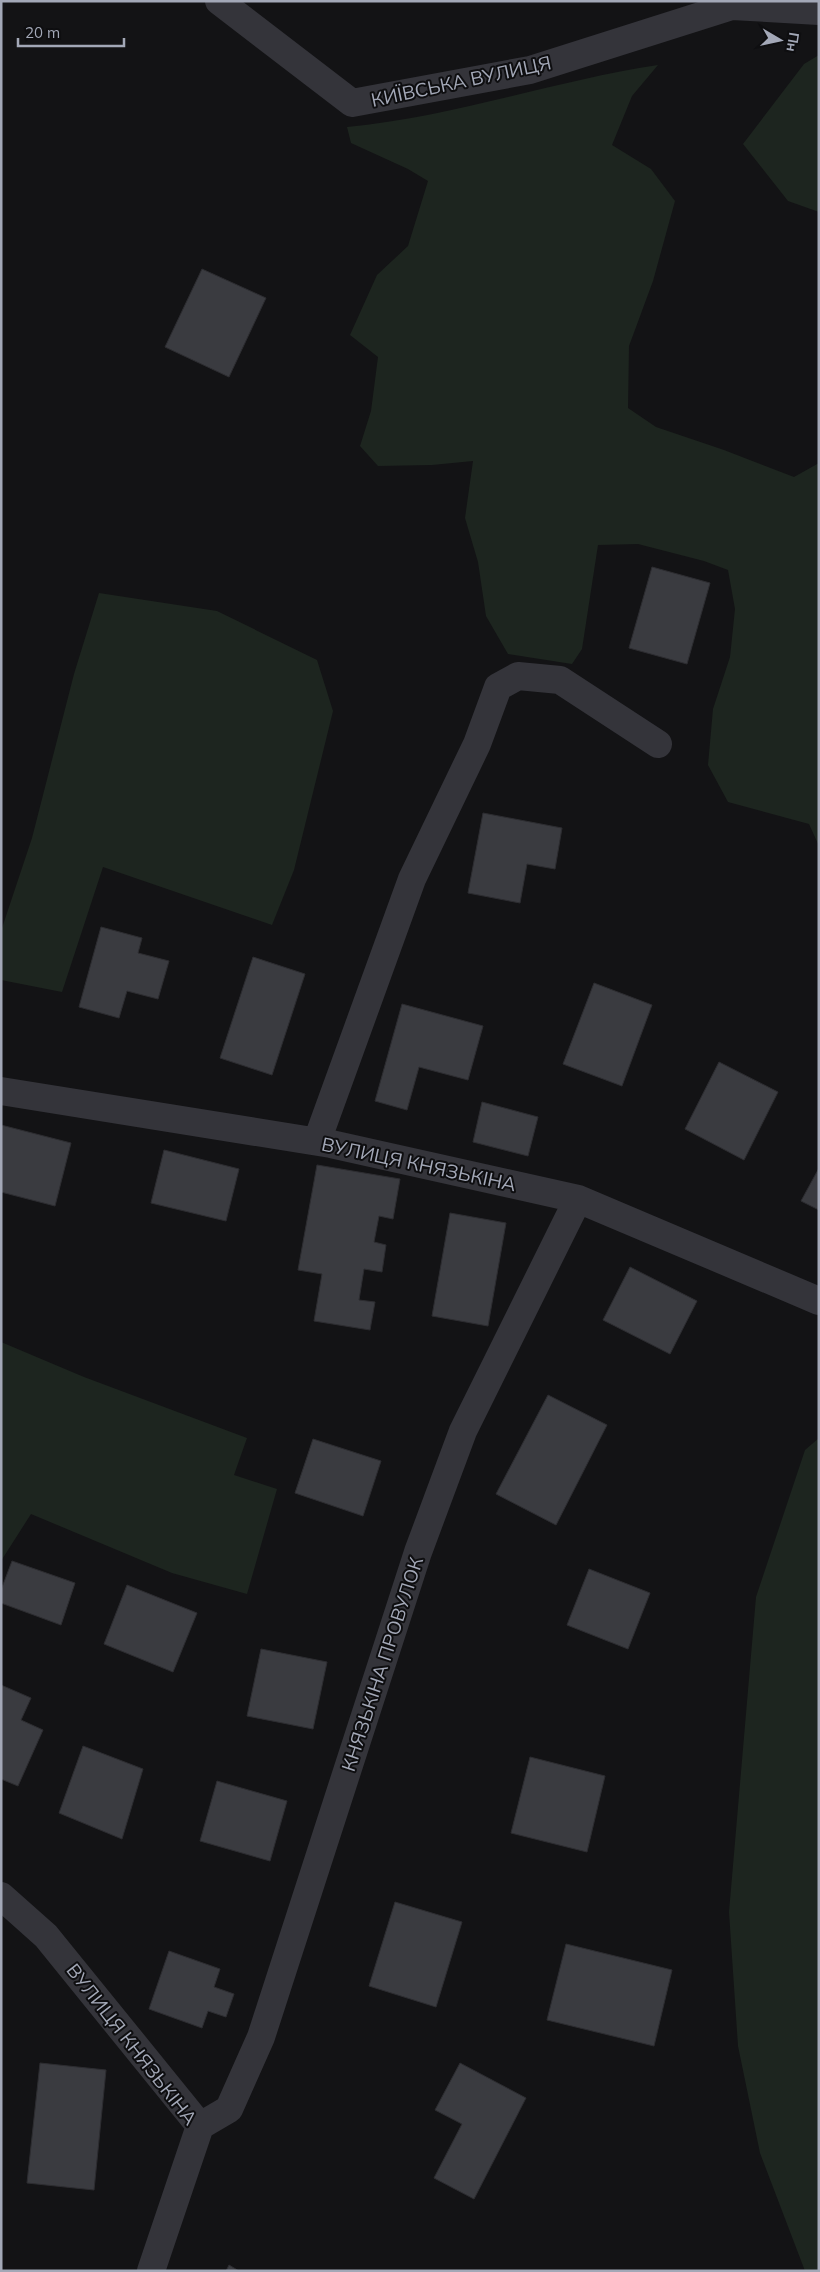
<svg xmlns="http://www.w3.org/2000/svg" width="820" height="2272" font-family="Mulish,sans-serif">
  <rect width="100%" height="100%" fill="#131315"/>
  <path fill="#1d251f" d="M 819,55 L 819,212 L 788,201 L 743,144 L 804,64 Z
    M 658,65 L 632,96 L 612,145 L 651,169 L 675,201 L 653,281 L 629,346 L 628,408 L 656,427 L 724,450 L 794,477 L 819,463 L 819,846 L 809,824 L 728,802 L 708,765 L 713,709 L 730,657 L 735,609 L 728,570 L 704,561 L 638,544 L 598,545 L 582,649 L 572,664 L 508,654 L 486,616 L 478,562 L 465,518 L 473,461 L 432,465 L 378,466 L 360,446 L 371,411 L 378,357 L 350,335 L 377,275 L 408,246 L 428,181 L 408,169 L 351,143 L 347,127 C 452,117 553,81 658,65 Z
    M 99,593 L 217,611 L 317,660 L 333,711 L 294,870 L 272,925 L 103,867 L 62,992 L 1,980 L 1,931 L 32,838 L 74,674 Z
    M 1,1342 L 84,1377 L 247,1438 L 234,1475 L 277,1489 L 247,1594 L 172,1573 L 31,1514 L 1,1561 Z
    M 819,1438 L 819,2271 L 805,2271 L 760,2153 L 738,2046 L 729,1912 L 756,1597 L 805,1450 Z"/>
  <path fill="#3a3b40" stroke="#2d2d31" d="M 202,269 L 266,298 L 229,377 L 165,347 Z
    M 652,567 L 710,583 L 687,664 L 629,648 Z
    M 483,813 L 562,828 L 555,869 L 527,864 L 520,903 L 468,893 Z
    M 101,927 L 142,938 L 138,953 L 169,961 L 158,999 L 127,991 L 119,1018 L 79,1007 Z
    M 253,957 L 305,974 L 272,1075 L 220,1058 Z
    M 594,983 L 652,1005 L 622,1086 L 563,1064 Z
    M 402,1004 L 483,1026 L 468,1080 L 419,1067 L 407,1110 L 375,1101 Z
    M 719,1062 L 778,1092 L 744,1160 L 685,1129 Z
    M 482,1102 L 538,1117 L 528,1156 L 473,1142 Z
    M 1,1125 L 71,1143 L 55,1206 L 1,1192 Z
    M 164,1150 L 239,1169 L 226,1221 L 151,1203 Z
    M 317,1165 L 400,1179 L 393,1219 L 379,1216 L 374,1242 L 386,1245 L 382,1272 L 364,1269 L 359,1300 L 375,1302 L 370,1330 L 314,1321 L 322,1274 L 298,1270 Z
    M 819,1168 L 819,1210 L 801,1201 Z
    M 450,1213 L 506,1223 L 488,1326 L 432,1316 Z
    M 630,1267 L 697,1301 L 670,1354 L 603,1320 Z
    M 548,1395 L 607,1425 L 556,1525 L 496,1494 Z
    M 313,1439 L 381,1461 L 363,1516 L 295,1493 Z
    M 12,1561 L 75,1583 L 61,1625 L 1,1603 L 1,1590 Z
    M 589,1569 L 650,1593 L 628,1649 L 567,1625 Z
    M 127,1585 L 197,1613 L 173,1672 L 104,1644 Z
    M 261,1649 L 327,1662 L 313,1729 L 247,1716 Z
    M 1,1685 L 31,1698 L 21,1720 L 43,1730 L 18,1786 L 1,1779 Z
    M 83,1746 L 143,1769 L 122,1839 L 59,1813 Z
    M 530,1757 L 605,1776 L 587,1852 L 511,1833 Z
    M 217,1781 L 287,1801 L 270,1861 L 200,1841 Z
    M 395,1902 L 462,1922 L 436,2007 L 369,1986 Z
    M 566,1944 L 672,1970 L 654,2046 L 547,2020 Z
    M 169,1951 L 220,1969 L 214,1987 L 234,1994 L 226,2017 L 208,2011 L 202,2028 L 149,2009 Z
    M 40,2063 L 106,2070 L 94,2190 L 27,2183 Z
    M 460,2063 L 526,2098 L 474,2199 L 434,2178 L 462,2124 L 435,2110 Z
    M 229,2265 L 239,2271 L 226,2271 Z"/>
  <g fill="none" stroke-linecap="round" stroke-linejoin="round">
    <path stroke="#34343a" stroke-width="28" d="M 219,1 L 352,103 L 530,70 L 732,6 L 819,11
      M 1,1091 L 331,1144 L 578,1199 L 819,1301
      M 317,1141 L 412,879 L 477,744 L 498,687 L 518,676 L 560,680 L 658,744
      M 1,1896 L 46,1936 L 200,2126
      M 200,2126 L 229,2109 L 261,2037 L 418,1552 L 463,1431 L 578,1199
      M 151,2271 L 200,2126"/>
  </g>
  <g text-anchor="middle" stroke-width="4" stroke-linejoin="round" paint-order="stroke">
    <g font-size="19" fill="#a3a8b7" stroke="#0e0e10">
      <text transform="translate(461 81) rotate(-12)" y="7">КИЇВСЬКА ВУЛИЦЯ</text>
      <text transform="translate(419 1164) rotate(12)" y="7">ВУЛИЦЯ КНЯЗЬКІНА</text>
      <text transform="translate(382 1664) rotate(-72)" y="7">КНЯЗЬКІНА ПРОВУЛОК</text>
      <text transform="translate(132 2044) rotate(52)" y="7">ВУЛИЦЯ КНЯЗЬКІНА</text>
    </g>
  </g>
  <rect width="820" height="2272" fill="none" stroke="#a3a8b7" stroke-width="5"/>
  <g transform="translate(780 40) rotate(99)" stroke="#0e0e10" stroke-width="4" paint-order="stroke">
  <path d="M0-4L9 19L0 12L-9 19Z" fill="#a3a8b7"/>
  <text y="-8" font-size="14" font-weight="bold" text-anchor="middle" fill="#a3a8b7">Пн</text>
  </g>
  <path d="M18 38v8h106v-8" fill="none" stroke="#a3a8b7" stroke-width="2.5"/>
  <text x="25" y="38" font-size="15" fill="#a3a8b7" stroke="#0e0e10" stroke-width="4" paint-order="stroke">20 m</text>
</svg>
